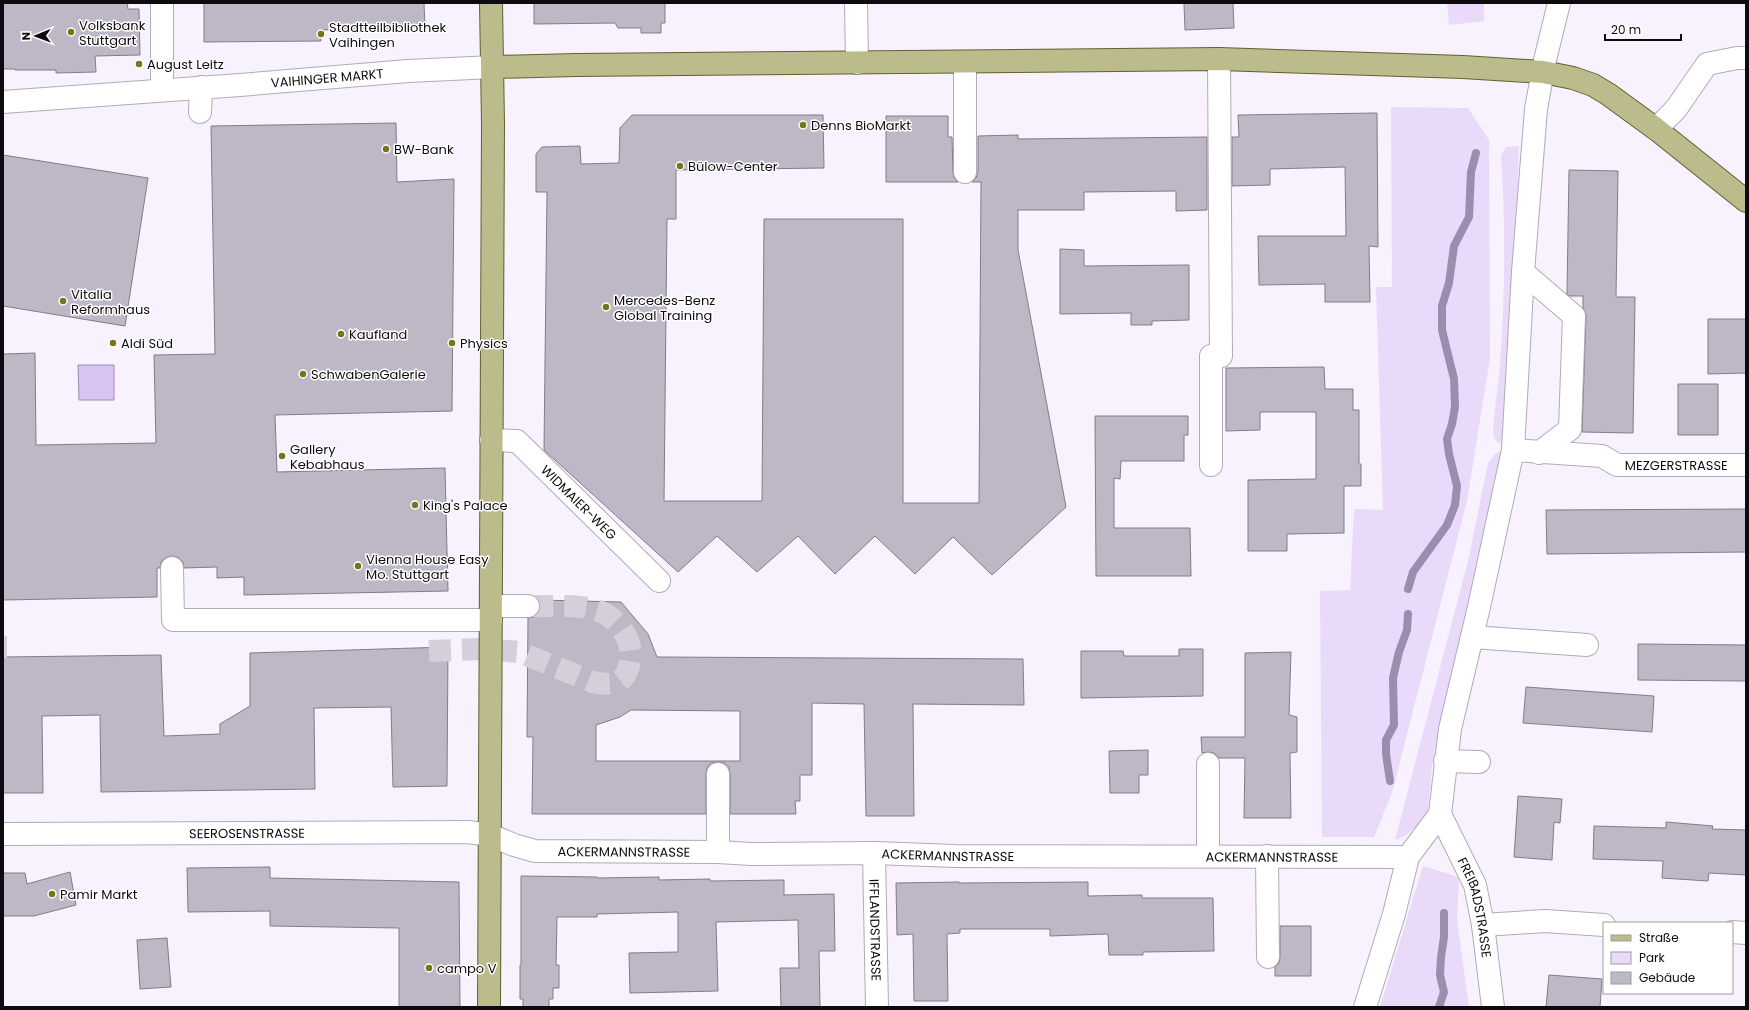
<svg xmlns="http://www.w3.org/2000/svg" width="1749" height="1010" font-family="Poppins,sans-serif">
  <rect width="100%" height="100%" fill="#f7f2fe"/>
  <path fill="#e9dafa" d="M 1447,3 L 1484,3 L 1484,21 L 1449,25 Z
    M 1391,107 L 1468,108 L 1489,140 L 1490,358 L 1467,501 L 1392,793 L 1374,837 L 1322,837 L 1320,591 L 1350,590 L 1354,509 L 1383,510 L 1376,287 L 1392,287 Z
    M 1519,146 L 1514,282 L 1503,444 C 1499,443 1495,441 1494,437 C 1491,432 1498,387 1499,377 C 1505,303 1506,230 1501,156 L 1506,147 Z
    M 1502,452 L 1479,560 L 1448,691 L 1432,767 L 1428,809 L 1419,824 L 1405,836 L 1395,840 L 1469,557 L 1488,463 L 1496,453 Z
    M 1423,866 L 1459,877 L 1457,920 L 1469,1007 L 1380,1007 Z"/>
  <path fill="#d9c3f2" stroke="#9c8cae" d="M 78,365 L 114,365 L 114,400 L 79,400 Z"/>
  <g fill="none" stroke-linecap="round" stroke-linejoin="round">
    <path stroke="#9c8cae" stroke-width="8" d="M 1408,589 L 1413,572 L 1447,525 L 1455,505 L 1457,486 L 1449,454 L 1447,439 L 1452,424 L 1455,407 L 1454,379 L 1442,330 L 1442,306 L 1449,283 L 1454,246 L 1469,217 L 1471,172 L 1476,153
      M 1390,781 L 1386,754 L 1386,740 L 1394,725 L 1393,678 L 1399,652 L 1407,630 L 1408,614
      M 1439,1007 L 1444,992 L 1440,975 L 1441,957 L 1444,937 L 1444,913"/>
  </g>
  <path fill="#beb7c6" stroke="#827c89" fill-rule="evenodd" d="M 3,3 L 127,3 L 128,9 L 139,9 L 140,55 L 95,56 L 96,72 L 56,73 L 56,70 L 15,70 L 15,69 L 3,69 Z
    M 204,3 L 424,3 L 425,27 L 320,30 L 321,41 L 204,42 Z
    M 534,3 L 665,3 L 665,23 L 661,23 L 661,33 L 641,33 L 641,28 L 618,28 L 615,23 L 534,24 Z
    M 1184,3 L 1233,3 L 1234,28 L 1185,30 Z
    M 1377,113 L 1378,247 L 1369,246 L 1370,302 L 1325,302 L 1325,284 L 1259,285 L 1258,236 L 1346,236 L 1345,167 L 1270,169 L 1270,185 L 1232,186 L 1232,137 L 1239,137 L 1238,115 Z
    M 632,115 L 823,115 L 824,168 L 676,170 L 676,219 L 667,219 L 664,501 L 762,501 L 764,219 L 903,219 L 903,503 L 979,503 L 981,182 L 972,182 L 976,178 L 978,172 L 978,136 L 1018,135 L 1018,139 L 1207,137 L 1207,210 L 1176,211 L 1176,191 L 1084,192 L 1084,210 L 1018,210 L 1018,250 L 1066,507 L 992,575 L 953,537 L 915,574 L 875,536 L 835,574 L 798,536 L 757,572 L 717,536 L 678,572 L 544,450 L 547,192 L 536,192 L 536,154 L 542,147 L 580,146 L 581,164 L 619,163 L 620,128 Z
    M 886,116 L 948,116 L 948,137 L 952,137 L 953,172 L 954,178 L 958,182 L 886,182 Z
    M 396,123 L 397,182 L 454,179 L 452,411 L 275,415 L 277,472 L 445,468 L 448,591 L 244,595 L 244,577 L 217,578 L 217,567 L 184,568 L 183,562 L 178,557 L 171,556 L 165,558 L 161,562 L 160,568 L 157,568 L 157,597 L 3,600 L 3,354 L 35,353 L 36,445 L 156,443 L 154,355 L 215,354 L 211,126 Z
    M 3,155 L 148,178 L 125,326 L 3,306 Z
    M 1569,170 L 1618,171 L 1616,297 L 1635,297 L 1633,433 L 1582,432 L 1586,316 L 1583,307 L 1583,296 L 1570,296 L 1567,294 Z
    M 1060,249 L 1084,250 L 1084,266 L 1189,265 L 1189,320 L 1152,321 L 1152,325 L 1131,325 L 1131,313 L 1060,314 Z
    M 1708,319 L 1746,319 L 1746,373 L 1708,374 Z
    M 1324,367 L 1325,389 L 1353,389 L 1353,410 L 1359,410 L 1359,464 L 1361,464 L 1361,486 L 1344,486 L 1344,533 L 1287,534 L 1287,551 L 1248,551 L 1248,480 L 1316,479 L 1316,412 L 1260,412 L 1260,430 L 1226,431 L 1226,368 Z
    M 1678,384 L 1718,384 L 1718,435 L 1678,435 Z
    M 1095,416 L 1188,416 L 1188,435 L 1184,435 L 1184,461 L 1121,461 L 1120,479 L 1114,478 L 1114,528 L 1190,528 L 1191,576 L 1096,576 Z
    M 1746,509 L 1746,552 L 1547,554 L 1546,510 Z
    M 539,600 L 621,602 L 648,634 L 657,657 L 1023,659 L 1024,705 L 913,704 L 914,816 L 866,816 L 864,704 L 812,703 L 812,775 L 800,775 L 800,801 L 795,801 L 796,814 L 730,814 L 730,774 L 729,767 L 724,763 L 718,762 L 711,763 L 707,768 L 706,774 L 706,814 L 532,814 L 533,737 L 527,737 L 528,618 L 534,617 L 539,613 L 540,606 ZM 631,710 L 740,711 L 740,761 L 596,761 L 596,725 L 620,717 Z
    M 1638,644 L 1746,645 L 1746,681 L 1638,680 Z
    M 448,647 L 447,786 L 393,787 L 391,707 L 314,708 L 315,789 L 101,792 L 100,715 L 42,716 L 43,793 L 3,793 L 3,657 L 161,655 L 164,736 L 220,734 L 220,724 L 250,706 L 250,653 Z
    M 1179,649 L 1203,649 L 1203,696 L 1081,698 L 1081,651 L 1123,651 L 1124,656 L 1179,656 Z
    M 1291,652 L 1289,715 L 1297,717 L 1297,752 L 1290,753 L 1291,818 L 1244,818 L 1245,758 L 1219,758 L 1214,753 L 1208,752 L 1202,753 L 1201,737 L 1245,737 L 1245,653 Z
    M 1526,687 L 1654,696 L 1652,732 L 1523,723 Z
    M 1148,750 L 1148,775 L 1139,775 L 1139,793 L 1110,793 L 1109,751 Z
    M 1518,796 L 1562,799 L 1560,823 L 1554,822 L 1552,860 L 1514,857 Z
    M 1666,822 L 1713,826 L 1712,829 L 1746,830 L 1746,875 L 1709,873 L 1708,881 L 1662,878 L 1663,861 L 1593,859 L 1594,826 L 1666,828 Z
    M 270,867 L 270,878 L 459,882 L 460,1007 L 399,1007 L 399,928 L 270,926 L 270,911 L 188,912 L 187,868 Z
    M 70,872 L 76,905 L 34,916 L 3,916 L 3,873 L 25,873 L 27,884 Z
    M 521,876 L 597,877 L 597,878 L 659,877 L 659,880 L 710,879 L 710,881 L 784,880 L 784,895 L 834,894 L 835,951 L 819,951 L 820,1007 L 781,1007 L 780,968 L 799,968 L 798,920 L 716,922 L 718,991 L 630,993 L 629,953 L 678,952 L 678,912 L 597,914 L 597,917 L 557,917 L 556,965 L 559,965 L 559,988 L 553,988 L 553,999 L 549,999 L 549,1007 L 523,1007 L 523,999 L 520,999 L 520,965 L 521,965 Z
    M 959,882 L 959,883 L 1088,882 L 1088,896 L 1142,895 L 1142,898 L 1213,898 L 1214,951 L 1143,952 L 1143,955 L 1109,955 L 1108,934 L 1050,936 L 1050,929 L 960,929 L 960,933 L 947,934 L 948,1001 L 914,1001 L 913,934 L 897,935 L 896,883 Z
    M 1280,926 L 1311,926 L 1311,976 L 1275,976 L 1275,967 L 1279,963 L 1280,957 Z
    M 167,938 L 171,987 L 140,989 L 137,940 Z
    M 1549,975 L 1602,979 L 1600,1007 L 1546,1007 Z"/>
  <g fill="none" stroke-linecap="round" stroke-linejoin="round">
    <path stroke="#d4cfda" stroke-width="22" stroke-dasharray="22 11" stroke-linecap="butt" d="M 3,647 L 7,647
      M 429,651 L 480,649 L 519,652 L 593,682 C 600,683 608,685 615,683 C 621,682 625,676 627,671 C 639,648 621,619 599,611 C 577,603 551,607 528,606"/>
    <defs>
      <g id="minor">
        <path d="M 856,3 L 857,63"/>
        <path d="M 162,90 L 162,3"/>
        <path id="s1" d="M 3,102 L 240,85 L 408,71 L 493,67"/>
        <path d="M 200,112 L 201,87"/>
        <path d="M 1656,129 L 1676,109 L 1707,64 L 1737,58 L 1746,58"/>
        <path d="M 965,172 L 965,62"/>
        <path d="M 1523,272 L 1574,316 L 1570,429 L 1539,453"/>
        <path id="s2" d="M 491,440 L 517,441 L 659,581"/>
        <path id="s3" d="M 1513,450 L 1602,456 L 1617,465 L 1746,465"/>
        <path d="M 1211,465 L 1211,356 L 1221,356 L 1219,59"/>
        <path d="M 172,568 L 173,620 L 491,620"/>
        <path d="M 491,606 L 528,606"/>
        <path d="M 1472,637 L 1587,645"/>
        <path d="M 1445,761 L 1479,762"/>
        <path id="s4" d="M 1440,814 L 1475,885 L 1483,925 L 1493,1007"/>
        <path id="s5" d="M 3,834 L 468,832 L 490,835 L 514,845 L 535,851 L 718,852 L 751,854 L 874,853 L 955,856 L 1408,857"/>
        <path d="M 718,852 L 718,774"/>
        <path id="s6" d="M 874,853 L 877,1007"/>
        <path d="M 1208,856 L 1208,764"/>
        <path d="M 1267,856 L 1268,957"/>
        <path d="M 1483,925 L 1545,921 L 1604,925"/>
        <path d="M 1732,932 L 1746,933"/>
        <path d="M 1365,1007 L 1394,914 L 1408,857 L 1440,814 L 1450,729 L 1479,607 L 1513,450 L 1523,272 L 1536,109 L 1545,60 L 1559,3"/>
      </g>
      <path id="major" d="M 493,67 L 576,65 L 1219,59 L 1463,67 L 1543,72 L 1573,78 L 1593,85 L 1608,94 L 1656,129 L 1746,201
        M 489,1007 L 493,124 L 491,3"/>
    </defs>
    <use href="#minor" stroke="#b1aab8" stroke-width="24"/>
    <use href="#major" stroke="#62602f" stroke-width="24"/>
    <use href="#minor" stroke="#fff" stroke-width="22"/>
    <use href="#major" stroke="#bcbb8c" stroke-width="22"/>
  </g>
  <g fill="#77751a" stroke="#fff" stroke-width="1.5">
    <circle cx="71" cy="32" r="4"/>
    <circle cx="321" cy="34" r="4"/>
    <circle cx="139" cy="64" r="4"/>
    <circle cx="803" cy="125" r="4"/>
    <circle cx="386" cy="149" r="4"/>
    <circle cx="680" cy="166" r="4"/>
    <circle cx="63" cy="301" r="4"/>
    <circle cx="606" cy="307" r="4"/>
    <circle cx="341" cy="334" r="4"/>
    <circle cx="113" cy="343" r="4"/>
    <circle cx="452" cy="343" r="4"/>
    <circle cx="303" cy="374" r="4"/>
    <circle cx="282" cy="456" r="4"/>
    <circle cx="415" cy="505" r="4"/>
    <circle cx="358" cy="566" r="4"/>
    <circle cx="52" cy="894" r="4"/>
    <circle cx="429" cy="968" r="4"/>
  </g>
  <g text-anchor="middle" stroke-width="3" stroke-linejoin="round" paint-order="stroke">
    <g font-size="13" fill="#0d0b0f" stroke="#fff" text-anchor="start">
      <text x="79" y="30">Volksbank<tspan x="79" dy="15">Stuttgart</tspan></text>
      <text x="329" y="32">Stadtteilbibliothek<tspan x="329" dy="15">Vaihingen</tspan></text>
      <text x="147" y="69">August Leitz</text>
      <text x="811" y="130">Denns BioMarkt</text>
      <text x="394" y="154">BW-Bank</text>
      <text x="688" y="171">Bülow-Center</text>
      <text x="71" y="299">Vitalia<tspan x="71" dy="15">Reformhaus</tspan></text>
      <text x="614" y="305">Mercedes-Benz<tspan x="614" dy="15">Global Training</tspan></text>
      <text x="349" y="339">Kaufland</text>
      <text x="121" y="348">Aldi Süd</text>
      <text x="460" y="348">Physics</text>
      <text x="311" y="379">SchwabenGalerie</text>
      <text x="290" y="454">Gallery<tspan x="290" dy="15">Kebabhaus</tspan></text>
      <text x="423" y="510">King's Palace</text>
      <text x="366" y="564">Vienna House Easy<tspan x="366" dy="15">Mo. Stuttgart</tspan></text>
      <text x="60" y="899">Pamir Markt</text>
      <text x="437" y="973">campo V</text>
    </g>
    <g font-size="13" fill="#0d0b0f" stroke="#fff">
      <text dy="5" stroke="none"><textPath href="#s1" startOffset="325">VAIHINGER MARKT</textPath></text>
      <text dy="5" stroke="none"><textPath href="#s3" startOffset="166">MEZGERSTRASSE</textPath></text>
      <text dy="5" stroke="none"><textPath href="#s2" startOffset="113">WIDMAIER-WEG</textPath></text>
      <text dy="5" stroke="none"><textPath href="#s5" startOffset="244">SEEROSENSTRASSE</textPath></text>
      <text dy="5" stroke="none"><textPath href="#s5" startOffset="624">ACKERMANNSTRASSE</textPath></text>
      <text dy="5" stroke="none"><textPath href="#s5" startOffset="948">ACKERMANNSTRASSE</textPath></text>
      <text dy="5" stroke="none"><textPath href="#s5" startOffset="1272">ACKERMANNSTRASSE</textPath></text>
      <text dy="5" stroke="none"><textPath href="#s4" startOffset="101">FREIBADSTRASSE</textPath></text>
      <text dy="5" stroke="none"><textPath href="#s6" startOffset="77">IFFLANDSTRASSE</textPath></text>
    </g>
  </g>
  <rect width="1749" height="1010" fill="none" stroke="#0d0b0f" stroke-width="8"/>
  <rect x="1603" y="922" width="130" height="72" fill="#ffffff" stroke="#9e9d9f"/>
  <rect x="1611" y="935" width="20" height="6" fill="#bcbb8c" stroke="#9e9d9f"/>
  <text x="1639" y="942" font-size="12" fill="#0d0b0f">Straße</text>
  <rect x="1611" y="952" width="20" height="12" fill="#e9dafa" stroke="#9e9d9f"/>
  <text x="1639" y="962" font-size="12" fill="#0d0b0f">Park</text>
  <rect x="1611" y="972" width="20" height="12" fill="#beb7c6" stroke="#9e9d9f"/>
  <text x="1639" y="982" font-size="12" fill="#0d0b0f">Gebäude</text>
  <g transform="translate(36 36) rotate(269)" stroke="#ffffff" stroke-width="3" paint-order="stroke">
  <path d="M0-3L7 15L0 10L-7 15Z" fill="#0d0b0f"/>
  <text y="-6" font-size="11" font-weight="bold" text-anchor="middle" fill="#0d0b0f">N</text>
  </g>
  <path d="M1605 34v6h76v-6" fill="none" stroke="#0d0b0f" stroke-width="2"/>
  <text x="1611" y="34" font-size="12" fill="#0d0b0f" stroke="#ffffff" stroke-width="3" paint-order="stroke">20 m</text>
</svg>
